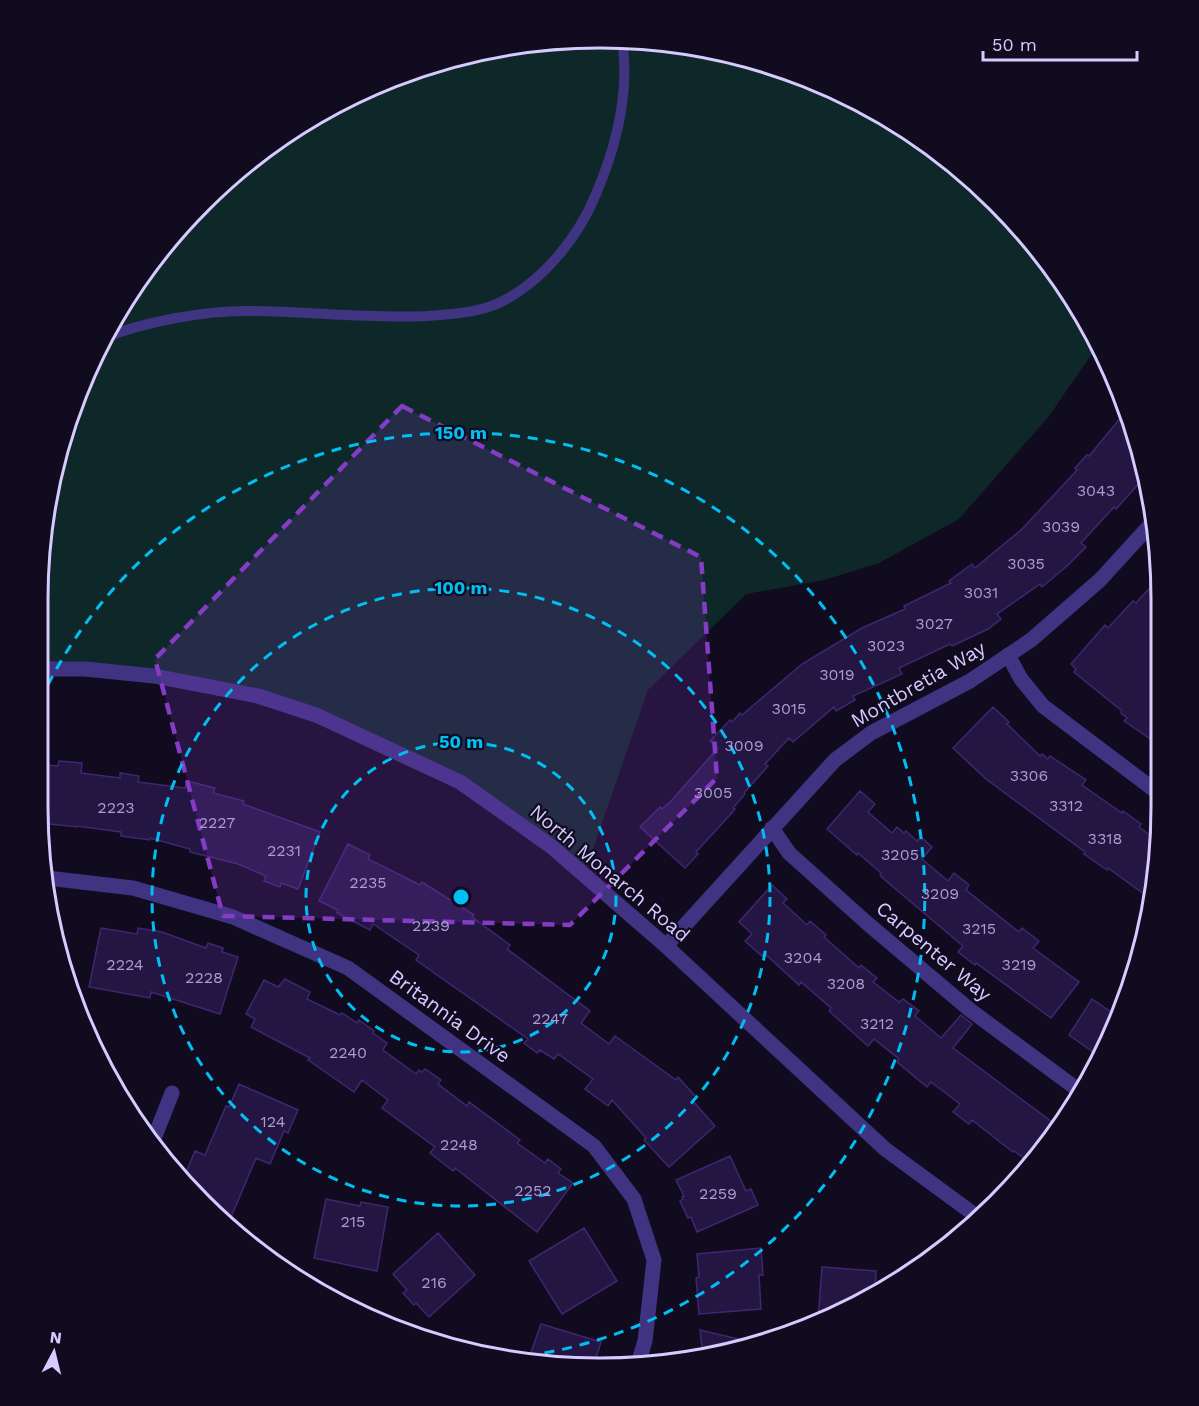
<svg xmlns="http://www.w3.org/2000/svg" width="1199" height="1406" font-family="'Work Sans',sans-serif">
  <rect width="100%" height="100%" fill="#110b20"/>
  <path fill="#0e282a" d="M 636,39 L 745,57 L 848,95 L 941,153 L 1022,229 L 1086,318 L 1098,345 L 1049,416 L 959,519 L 879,563 L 824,580 L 746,594 L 648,690 L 584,875 L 460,782 L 258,696 L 40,669 L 42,526 L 96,351 L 154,257 L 229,177 L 318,113 L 419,67 L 526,42 Z"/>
  <path fill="#241642" stroke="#3e2770" stroke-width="1.5" d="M 1127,410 L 1132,419 L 1144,478 L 1116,509 L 1114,507 L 1081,543 L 1086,547 L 1067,566 L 1042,587 L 1040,584 L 997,614 L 1001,619 L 988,629 L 952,646 L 950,644 L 899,668 L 902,674 L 853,696 L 855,700 L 836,711 L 834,707 L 793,742 L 789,738 L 765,764 L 768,766 L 744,793 L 745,794 L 733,808 L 735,809 L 730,815 L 696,852 L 698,854 L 685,868 L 640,827 L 660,807 L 662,809 L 671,801 L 718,748 L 710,741 L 730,720 L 732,722 L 740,713 L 742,715 L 802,664 L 862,628 L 905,609 L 904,606 L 951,583 L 949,581 L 972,564 L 975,568 L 1021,530 L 1053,496 L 1077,470 L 1075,468 L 1087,455 L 1089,456 Z
    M 1160,577 L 1160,602 L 1161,746 L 1124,721 L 1127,718 L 1121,713 L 1122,711 L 1074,672 L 1076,669 L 1071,664 L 1105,625 L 1108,628 L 1133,601 L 1136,603 Z
    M 993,707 L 1009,722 L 1007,724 L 1040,756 L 1042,754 L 1048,759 L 1050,756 L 1086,780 L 1082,785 L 1122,813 L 1123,811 L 1141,824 L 1139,827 L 1158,841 L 1152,900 L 1108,868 L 1107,870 L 1084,854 L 1085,852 L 986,779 L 953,748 Z
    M 59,761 L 82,763 L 81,773 L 120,778 L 120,773 L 139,776 L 138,782 L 185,788 L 187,781 L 215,788 L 213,793 L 244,801 L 243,804 L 320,832 L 298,889 L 281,883 L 280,887 L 264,881 L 266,876 L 238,864 L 190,852 L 190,849 L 150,838 L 150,840 L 121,836 L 121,832 L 77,826 L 77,827 L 40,823 L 38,807 L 38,764 L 58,766 Z
    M 860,791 L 875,804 L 868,812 L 892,833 L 897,827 L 904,833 L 906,831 L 917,841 L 921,837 L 932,847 L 922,859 L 948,881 L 954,873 L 969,885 L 966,890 L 1019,932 L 1022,928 L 1039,941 L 1033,948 L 1079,982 L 1051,1018 L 976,963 L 975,965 L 958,952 L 963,946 L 885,880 L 880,875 L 881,873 L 858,853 L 857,855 L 827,829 Z
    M 348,844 L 370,855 L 368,859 L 420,885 L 422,882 L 474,915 L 472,917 L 510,945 L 507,949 L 590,1011 L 581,1023 L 609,1044 L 615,1036 L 676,1080 L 678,1077 L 696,1097 L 692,1100 L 715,1126 L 669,1167 L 644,1140 L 646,1138 L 612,1100 L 608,1106 L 585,1089 L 593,1079 L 558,1054 L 554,1059 L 540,1050 L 537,1053 L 524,1043 L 528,1039 L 416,960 L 419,955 L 373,924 L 370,930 L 337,913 L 338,910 L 319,901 Z
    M 772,885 L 787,899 L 783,903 L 807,925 L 810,921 L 826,935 L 824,937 L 859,968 L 861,965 L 877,978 L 873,982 L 899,1002 L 903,999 L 919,1011 L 915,1016 L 941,1038 L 961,1015 L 972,1024 L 953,1048 L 1060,1128 L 1031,1163 L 1014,1151 L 1013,1152 L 972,1120 L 969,1124 L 953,1112 L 960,1104 L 931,1082 L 927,1087 L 897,1062 L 899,1059 L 874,1039 L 868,1046 L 829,1011 L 831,1008 L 801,982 L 799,985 L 764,953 L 762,956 L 745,941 L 752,934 L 739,922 Z
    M 101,928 L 137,934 L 138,928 L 162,932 L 206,948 L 208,943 L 223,948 L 222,952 L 238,957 L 220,1014 L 151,992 L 150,998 L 89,987 Z
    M 285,979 L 310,992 L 307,999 L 340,1015 L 342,1013 L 357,1023 L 359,1020 L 374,1031 L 373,1033 L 387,1043 L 383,1050 L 416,1074 L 419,1070 L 422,1072 L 425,1069 L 441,1080 L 438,1084 L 467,1106 L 469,1102 L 520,1140 L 517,1143 L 545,1163 L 548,1159 L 561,1169 L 558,1173 L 573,1183 L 537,1232 L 455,1168 L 453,1171 L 430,1153 L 435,1147 L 382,1108 L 388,1100 L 362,1080 L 354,1092 L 308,1060 L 310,1058 L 251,1027 L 255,1019 L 246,1014 L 264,980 L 278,987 Z
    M 1092,999 L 1120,1018 L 1100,1057 L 1069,1035 Z
    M 239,1084 L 298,1110 L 288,1133 L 284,1131 L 270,1164 L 256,1158 L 229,1222 L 182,1182 L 195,1151 L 205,1155 L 226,1106 L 229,1107 Z
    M 730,1156 L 746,1191 L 751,1189 L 758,1205 L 697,1232 L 691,1217 L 688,1218 L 680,1201 L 683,1199 L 682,1197 L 684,1196 L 676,1180 Z
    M 326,1199 L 360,1206 L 361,1202 L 388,1207 L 377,1271 L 314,1258 Z
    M 584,1228 L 617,1281 L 562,1314 L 529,1261 Z
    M 438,1233 L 475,1275 L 429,1317 L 416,1303 L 414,1305 L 403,1293 L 407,1290 L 393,1274 Z
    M 761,1248 L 763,1275 L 759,1275 L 761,1309 L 699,1314 L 696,1278 L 699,1277 L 697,1254 Z
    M 822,1267 L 876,1271 L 875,1292 L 818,1320 Z
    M 541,1324 L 601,1342 L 594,1364 L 527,1364 Z
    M 700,1330 L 759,1344 L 703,1357 Z"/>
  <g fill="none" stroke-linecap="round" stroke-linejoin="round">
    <path stroke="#403382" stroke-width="10" d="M 103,338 C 145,322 201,311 246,311 C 306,311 367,319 427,316 C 452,314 480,313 503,301 C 544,280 579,236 596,194 C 617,145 630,92 622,39"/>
    <path stroke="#403382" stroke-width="15" d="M 1008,655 L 1021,679 L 1043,706 L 1161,795
      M 772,828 L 789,853 L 867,923 L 970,1010 L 1081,1092
      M 47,878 L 133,888 L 233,917 L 348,968 L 594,1146 L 634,1199 L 654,1260 L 645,1341 L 638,1364
      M 666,946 L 835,760 L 871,733 L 970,681 L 1031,640 L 1100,580 L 1152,523
      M 153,1141 L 172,1093"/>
    <path stroke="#403382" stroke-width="15" d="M 40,669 L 85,669 L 154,676 L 258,696 L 316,715 L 460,782 L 552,847 L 666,946 L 885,1149 L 979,1218"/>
  </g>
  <path fill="#843cc5" fill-opacity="0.2" stroke="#843cc5" stroke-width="4.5" stroke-dasharray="12 8" stroke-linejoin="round" d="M 402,406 L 701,557 L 717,778 L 570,925 L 223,916 L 155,659 Z"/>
  <g fill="none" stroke="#00bff5" stroke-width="3" stroke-dasharray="10 8">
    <circle cx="461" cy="897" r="155"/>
    <circle cx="461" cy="897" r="309"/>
    <path d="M40 701A464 464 0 1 1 510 1358"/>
  </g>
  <g text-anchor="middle" stroke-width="4.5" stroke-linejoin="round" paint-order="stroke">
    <g font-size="16" fill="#aa9dd0">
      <text x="1096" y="496">3043</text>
      <text x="1061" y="532">3039</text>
      <text x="1026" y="569">3035</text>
      <text x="981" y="598">3031</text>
      <text x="934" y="629">3027</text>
      <text x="886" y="651">3023</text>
      <text x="837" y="680">3019</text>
      <text x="789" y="714">3015</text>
      <text x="744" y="751">3009</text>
      <text x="1029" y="781">3306</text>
      <text x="713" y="798">3005</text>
      <text x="1066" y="811">3312</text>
      <text x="116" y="813">2223</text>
      <text x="217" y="828">2227</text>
      <text x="1105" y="844">3318</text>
      <text x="284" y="856">2231</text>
      <text x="900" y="860">3205</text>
      <text x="368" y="888">2235</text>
      <text x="940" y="899">3209</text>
      <text x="431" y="931">2239</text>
      <text x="979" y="934">3215</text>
      <text x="803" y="963">3204</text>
      <text x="125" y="970">2224</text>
      <text x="1019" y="970">3219</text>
      <text x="204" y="983">2228</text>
      <text x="846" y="989">3208</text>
      <text x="550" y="1024">2247</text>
      <text x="877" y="1029">3212</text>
      <text x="348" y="1058">2240</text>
      <text x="273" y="1127">124</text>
      <text x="459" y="1150">2248</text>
      <text x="533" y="1196">2252</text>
      <text x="718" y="1199">2259</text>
      <text x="353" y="1227">215</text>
      <text x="434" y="1288">216</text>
    </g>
    <g font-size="20" fill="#d7caff" stroke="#110b20">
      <text transform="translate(918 684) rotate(-30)" y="7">Montbretia Way</text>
      <text transform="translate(610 873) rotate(40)" y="7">North Monarch Road</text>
      <text transform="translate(934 951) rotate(40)" y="7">Carpenter Way</text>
      <text transform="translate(450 1016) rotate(36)" y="7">Britannia Drive</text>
    </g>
  </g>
  <path d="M0 0H1199V1406H0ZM599 48H600A551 551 0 0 1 1151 599V807A551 551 0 0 1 600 1358H599A551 551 0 0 1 48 807V599A551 551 0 0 1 599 48Z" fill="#110b20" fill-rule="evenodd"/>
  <path fill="none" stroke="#d7caff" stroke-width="3" d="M599 48H600A551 551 0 0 1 1151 599V807A551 551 0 0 1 600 1358H599A551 551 0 0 1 48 807V599A551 551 0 0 1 599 48Z"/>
  <circle cx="461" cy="897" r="9" fill="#00bff5" stroke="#110b20" stroke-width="3"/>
  <g font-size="18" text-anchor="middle" font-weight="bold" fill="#00bff5" stroke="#110b20" stroke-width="4.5" stroke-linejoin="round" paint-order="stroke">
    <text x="461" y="439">150 m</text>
    <text x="461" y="594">100 m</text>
    <text x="461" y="748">50 m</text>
  </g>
  <g transform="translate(54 1352) rotate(7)" stroke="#110b20" stroke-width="4.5" paint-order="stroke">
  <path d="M0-4.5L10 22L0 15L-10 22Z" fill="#d7caff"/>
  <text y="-9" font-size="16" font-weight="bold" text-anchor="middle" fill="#d7caff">N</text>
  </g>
  <path d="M983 51v9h154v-9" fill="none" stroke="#d7caff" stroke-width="3"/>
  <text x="992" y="51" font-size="18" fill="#d7caff" stroke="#110b20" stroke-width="4.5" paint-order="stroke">50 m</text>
</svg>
